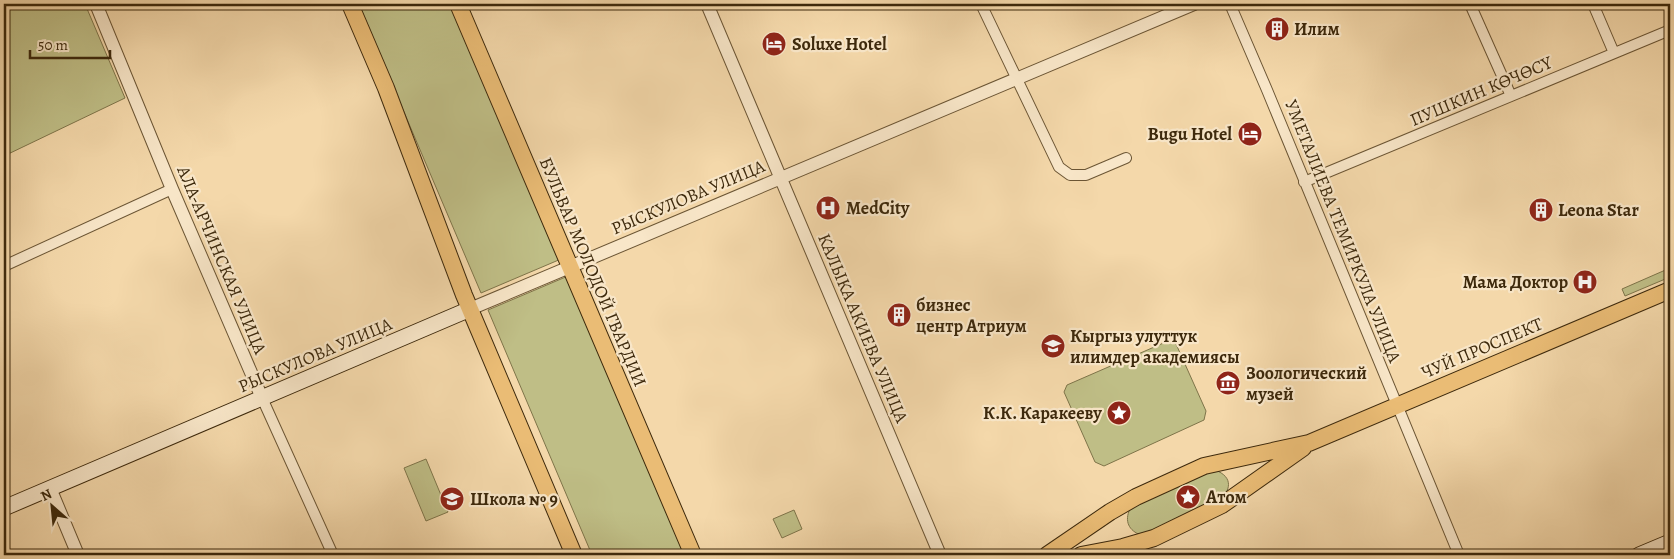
<svg xmlns="http://www.w3.org/2000/svg" width="1674" height="559" font-family="Alegreya,serif">
  <rect width="100%" height="100%" fill="#f4d8aa"/>
  <filter id="stains"><feTurbulence type="fractalNoise" baseFrequency=".004" numOctaves="4"/><feColorMatrix values="0 0 0 0 .2 0 0 0 0 .09 0 0 0 0 .02 0 0 0 .5 -.17"/></filter>
  <radialGradient id="worn" r=".72"><stop offset=".6" stop-color="#630" stop-opacity="0"/><stop offset="1" stop-color="#630" stop-opacity=".3"/></radialGradient>
  <path fill="#bfbe86" stroke="#7e7449" d="M 4,4 L 85,4 L 125,98 L 4,156 Z
    M 358,4 L 453,4 L 561,259 L 481,293 Z
    M 1670,268 L 1670,277 L 1625,296 L 1622,289 Z
    M 568,276 L 687,555 L 592,555 L 488,310 Z
    M 1168,341 L 1176,344 L 1206,411 L 1204,420 L 1104,466 L 1095,462 L 1064,392 L 1067,385 Z
    M 426,459 L 448,512 L 426,521 L 404,468 Z
    M 1215,470 C 1234,477 1231,491 1218,502 L 1141,535 C 1129,531 1124,521 1130,509 L 1205,472 Z
    M 794,510 L 802,529 L 782,538 L 773,519 Z"/>
  <g fill="none" stroke-linecap="round" stroke-linejoin="round">
    <defs>
      <path id="minor" d="M 981,4 L 1059,167 L 1070,175 L 1086,175 L 1126,158
        M 1230,4 L 1267,90 L 1459,555
        M 1470,4 L 1511,96
        M 1593,4 L 1614,53
        M 1304,182 L 1670,30
        M 4,266 L 172,189
        M 262,398 L 333,555"/>
      <path id="tertiary" d="M 96,4 L 172,189 L 262,398
        M 707,4 L 940,555
        M 470,309 L 1194,4
        M 50,488 L 78,555"/>
      <path id="secondary" d="M 4,508 L 470,309
        M 1639,555 L 1670,542"/>
      <path id="primary" d="M 350,4 L 386,88 L 464,295 L 574,555
        M 458,4 L 693,555
        M 1047,555 L 1110,512 L 1136,497 L 1204,466 L 1309,443 L 1670,290
        M 1081,555 L 1123,547 L 1154,538 L 1222,505 L 1303,448"/>
    </defs>
    <use href="#minor" stroke="#6b5534" stroke-width="12"/>
    <use href="#tertiary" stroke="#6b5534" stroke-width="14"/>
    <use href="#secondary" stroke="#3d290c" stroke-width="17"/>
    <use href="#primary" stroke="#3d290c" stroke-width="18"/>
    <use href="#minor" stroke="#f8e6c8" stroke-width="10"/>
    <use href="#tertiary" stroke="#f8e6c8" stroke-width="12"/>
    <use href="#secondary" stroke="#f8e6c8" stroke-width="15"/>
    <use href="#primary" stroke="#eabc75" stroke-width="16"/>
  </g>
  <defs>
    <symbol id="building-disc" viewBox="-11 -11 22 22"><circle r="9.5" fill="#8f2418" stroke="#f8e6c8"/><path d="M-4-6H4V6H1V3H-1V6H-4ZM-2.5-4.3h1.7v1.8h-1.7ZM.8-4.3h1.7v1.8H.8ZM-2.5-1h1.7V.8h-1.7ZM.8-1h1.7V.8H.8Z" fill="#fff"/></symbol>
    <symbol id="hotel-disc" viewBox="-11 -11 22 22"><circle r="9.5" fill="#8f2418" stroke="#f8e6c8"/><path d="M-6-4.5h1.5V1H6V5H4.5V3h-9V5H-6ZM-4 0a1.8 1.8 0 1 1 3.6 0ZM.5 0V-2.5h3Q6-2.5 6 0Z" fill="#fff"/></symbol>
    <symbol id="hospital-disc" viewBox="-11 -11 22 22"><circle r="9.5" fill="#8f2418" stroke="#f8e6c8"/><path d="M-5-5h3v3.5h4V-5h3V5h-3V1.5h-4V5h-3Z" fill="#fff"/></symbol>
    <symbol id="university-disc" viewBox="-11 -11 22 22"><circle r="9.5" fill="#8f2418" stroke="#f8e6c8"/><path d="M0-5L7-2L0 1L-7-2ZM-4 1L0 2.5L4 1V4Q0 6-4 4Z" fill="#fff"/></symbol>
    <symbol id="museum-disc" viewBox="-11 -11 22 22"><circle r="9.5" fill="#8f2418" stroke="#f8e6c8"/><path d="M0-6L6-3V-2H-6V-3ZM-5-1h2V3h-2ZM-1-1h2V3h-2ZM3-1h2V3H3ZM-6 4H6V6H-6Z" fill="#fff"/></symbol>
    <symbol id="sight-disc" viewBox="-11 -11 22 22"><circle r="9.5" fill="#8f2418" stroke="#f8e6c8"/><path d="M0-6L1.8-2.2L6-1.7L2.9 1.2L3.7 5.4L0 3.3L-3.7 5.4L-2.9 1.2L-6-1.7L-1.8-2.2Z" fill="#fff"/></symbol>
    <symbol id="school-disc" viewBox="-11 -11 22 22"><circle r="9.5" fill="#8f2418" stroke="#f8e6c8"/><path d="M0-5L7-2L0 1L-7-2ZM-4 1L0 2.5L4 1V4Q0 6-4 4Z" fill="#fff"/></symbol>
  </defs>
  <g fill-rule="evenodd">
    <use href="#building-disc" x="1263" y="15" width="28" height="28"/>
    <use href="#hotel-disc" x="760" y="30" width="28" height="28"/>
    <use href="#hotel-disc" x="1236" y="120" width="28" height="28"/>
    <use href="#hospital-disc" x="814" y="194" width="28" height="28"/>
    <use href="#building-disc" x="1527" y="196" width="28" height="28"/>
    <use href="#hospital-disc" x="1571" y="268" width="28" height="28"/>
    <use href="#building-disc" x="885" y="301" width="28" height="28"/>
    <use href="#university-disc" x="1039" y="332" width="28" height="28"/>
    <use href="#museum-disc" x="1214" y="369" width="28" height="28"/>
    <use href="#sight-disc" x="1105" y="399" width="28" height="28"/>
    <use href="#sight-disc" x="1174" y="483" width="28" height="28"/>
    <use href="#school-disc" x="438" y="485" width="28" height="28"/>
  </g>
  <g text-anchor="middle" stroke-width="4.5" stroke-linejoin="round" paint-order="stroke">
    <g font-size="18" font-weight="bold" fill="#3d290c" stroke="#f8e6c8" text-anchor="start">
      <text x="1294" y="35">Илим</text>
      <text x="792" y="50">Soluxe Hotel</text>
      <text x="1232" y="140" text-anchor="end">Bugu Hotel</text>
      <text x="846" y="214">MedCity</text>
      <text x="1558" y="216">Leona Star</text>
      <text x="1568" y="288" text-anchor="end">Мама Доктор</text>
      <text x="916" y="311">бизнес<tspan x="916" dy="21">центр Атриум</tspan></text>
      <text x="1070" y="342">Кыргыз улуттук<tspan x="1070" dy="21">илимдер академиясы</tspan></text>
      <text x="1246" y="379">Зоологический<tspan x="1246" dy="21">музей</tspan></text>
      <text x="1102" y="419" text-anchor="end">К.К. Каракееву</text>
      <text x="1206" y="503">Атом</text>
      <text x="470" y="505">Школа № 9</text>
    </g>
    <g font-size="18" fill="#3d290c" stroke="#f8e6c8">
      <text transform="translate(1481 91) rotate(-23)" y="6">ПУШКИН КӨЧӨСҮ</text>
      <text transform="translate(688 197) rotate(-23)" y="6">РЫСКУЛОВА УЛИЦА</text>
      <text transform="translate(1343 231) rotate(68)" y="6">УМЕТАЛИЕВА ТЕМИРКУЛА УЛИЦА</text>
      <text transform="translate(222 260) rotate(67)" y="6">АЛА-АРЧИНСКАЯ УЛИЦА</text>
      <text transform="translate(593 272) rotate(67)" y="6">БУЛЬВАР МОЛОДОЙ ГВАРДИИ</text>
      <text transform="translate(863 328) rotate(67)" y="6">КАЛЫКА АКИЕВА УЛИЦА</text>
      <text transform="translate(1482 348) rotate(-23)" y="6">ЧУЙ ПРОСПЕКТ</text>
      <text transform="translate(315 355) rotate(-23)" y="6">РЫСКУЛОВА УЛИЦА</text>
    </g>
  </g>
  <rect width="1674" height="559" fill="none" stroke="#f4d8aa" stroke-width="20"/>
  <rect x="5" y="5" width="1664" height="549" fill="none" stroke="#3d290c" stroke-width="2.5"/>
  <rect x="10" y="10" width="1654" height="539" fill="none" stroke="#3d290c"/>
  <g transform="translate(52 506) rotate(333)" stroke="#f8e6c8" stroke-width="4" paint-order="stroke">
  <path d="M0-4L9 19L0 12L-9 19Z" fill="#3d290c"/>
  <text y="-8" font-size="14" font-weight="bold" text-anchor="middle" fill="#3d290c">N</text>
  </g>
  <path d="M30 50v8h80v-8" fill="none" stroke="#3d290c" stroke-width="2.5"/>
  <text x="38" y="50" font-size="15" fill="#3d290c" stroke="#f8e6c8" stroke-width="4" paint-order="stroke">50 m</text>
  <rect width="100%" height="100%" filter="url(#stains)"/>
  <rect width="100%" height="100%" fill="url(#worn)"/>
</svg>
